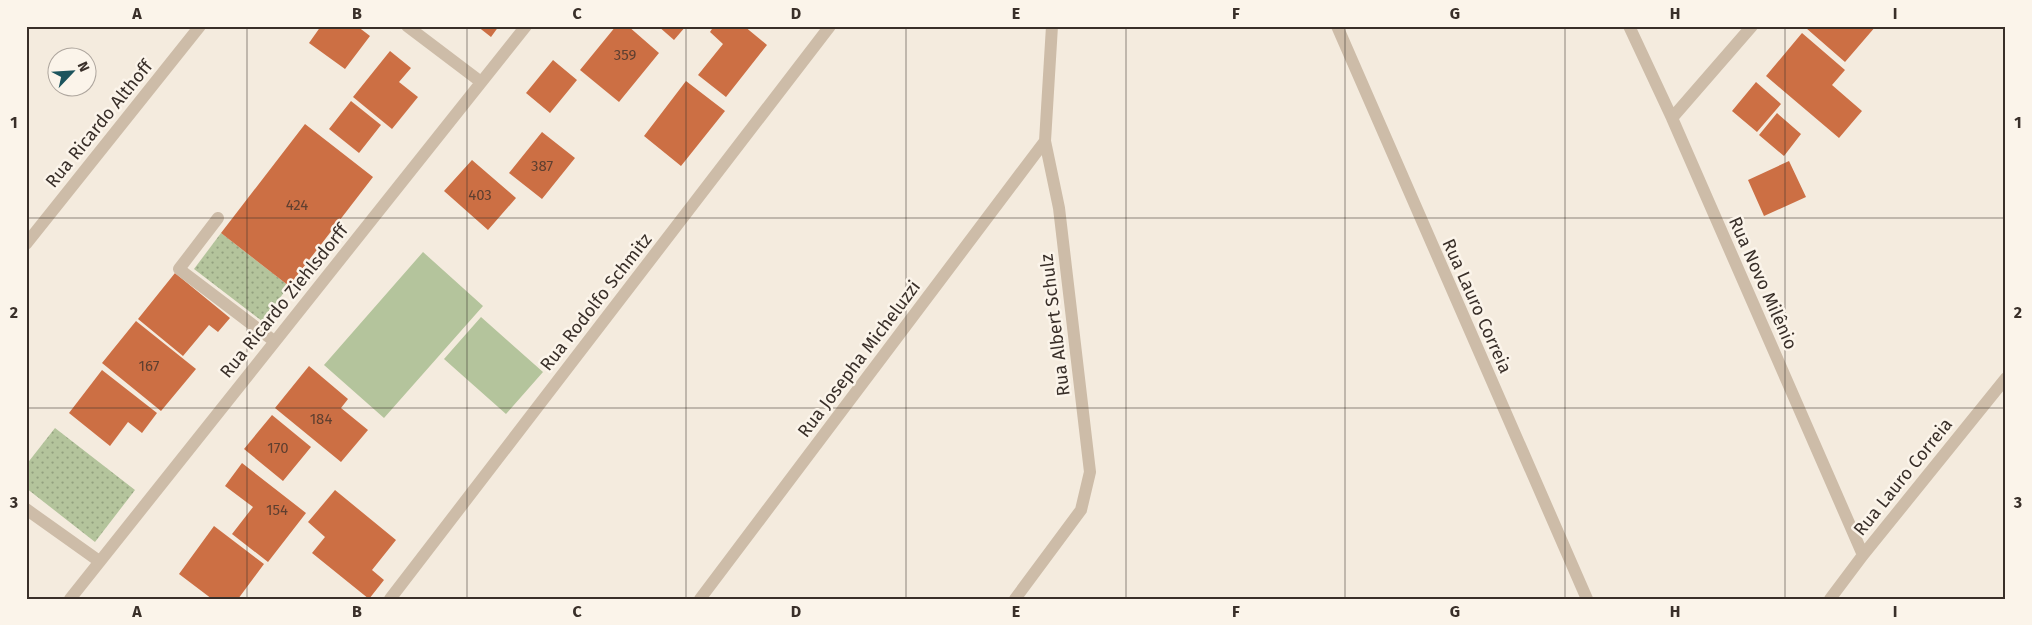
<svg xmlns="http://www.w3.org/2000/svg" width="2032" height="625" font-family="'Fira Sans',sans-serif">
  <defs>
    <pattern id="park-dots" width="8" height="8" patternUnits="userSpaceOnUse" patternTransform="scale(1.25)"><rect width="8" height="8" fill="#b4c49c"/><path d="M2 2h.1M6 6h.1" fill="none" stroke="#93a07f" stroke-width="1.8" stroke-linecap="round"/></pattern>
  </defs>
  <rect width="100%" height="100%" fill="#f4ebde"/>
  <path fill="url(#park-dots)" d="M 221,233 L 289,286 L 262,321 L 194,269 Z
    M 55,428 L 135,490 L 95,542 L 26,488 L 26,465 Z"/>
  <path fill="#b4c49c" d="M 423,252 L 483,306 L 384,418 L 324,365 Z
    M 481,317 L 543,372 L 506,414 L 444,359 Z"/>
  <path fill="#cc6f44" d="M 321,26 L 357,26 L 370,36 L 345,69 L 309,43 Z
    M 477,26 L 499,26 L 491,37 Z
    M 616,26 L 628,26 L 659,53 L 619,102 L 580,70 Z
    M 658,26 L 686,26 L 674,40 Z
    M 714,26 L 744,26 L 767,45 L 726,97 L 698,75 L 723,44 L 710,32 Z
    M 1807,26 L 1876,26 L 1845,62 L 1806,28 Z
    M 1802,33 L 1845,70 L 1832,85 L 1862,111 L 1839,138 L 1766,76 Z
    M 390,51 L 411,68 L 399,82 L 418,97 L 392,129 L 353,97 Z
    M 553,60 L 577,80 L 550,113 L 526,93 Z
    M 686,81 L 725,111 L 681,166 L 644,136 Z
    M 1756,82 L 1781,104 L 1757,132 L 1732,111 Z
    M 351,101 L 381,125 L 359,153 L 329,129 Z
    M 1777,113 L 1801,134 L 1784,156 L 1759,135 Z
    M 305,124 L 373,177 L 289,286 L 221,233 Z
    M 542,132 L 575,158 L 542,199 L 509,173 Z
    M 472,160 L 516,198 L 488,230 L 444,191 Z
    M 1789,161 L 1806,197 L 1764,216 L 1748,180 Z
    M 175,273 L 230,318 L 218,332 L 209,325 L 183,356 L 138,319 Z
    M 136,321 L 196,369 L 161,411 L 102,363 Z
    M 309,366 L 348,399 L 341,408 L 368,430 L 341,462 L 275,408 Z
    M 102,370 L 157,413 L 142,433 L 128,422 L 110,446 L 69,413 Z
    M 272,415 L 311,447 L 283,481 L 244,449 Z
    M 242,463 L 306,513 L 268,562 L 232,534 L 253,507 L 225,486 Z
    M 335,490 L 396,540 L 372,570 L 384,580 L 369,599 L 312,553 L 325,537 L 308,522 Z
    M 214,526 L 264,564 L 238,599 L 212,599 L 179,574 Z"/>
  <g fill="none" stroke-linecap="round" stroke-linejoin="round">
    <path stroke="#cdbca8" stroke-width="12" d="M 218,218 L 179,269 L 274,341"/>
    <path stroke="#cdbca8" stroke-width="12" d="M 407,26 L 481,82
      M 1337,26 L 1587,599
      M 1629,26 L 1672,118 L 1863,555
      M 1672,118 L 1752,26
      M 26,244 L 200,26
      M 26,509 L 99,561
      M 70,599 L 526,26
      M 390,599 L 830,26
      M 700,599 L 1045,141
      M 1015,599 L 1081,510 L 1090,472 L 1059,208 L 1045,141 L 1052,26
      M 1830,599 L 1863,555 L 2006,378"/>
  </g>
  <path fill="none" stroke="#392f29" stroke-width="1" stroke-opacity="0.55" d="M 247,26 L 247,599M 467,26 L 467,599M 686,26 L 686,599M 906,26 L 906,599M 1126,26 L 1126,599M 1345,26 L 1345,599M 1565,26 L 1565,599M 1785,26 L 1785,599M 26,218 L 2006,218M 26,408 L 2006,408"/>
  <g text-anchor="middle" stroke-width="5" stroke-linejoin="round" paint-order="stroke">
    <g font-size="15" fill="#5e3f30">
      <text x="625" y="60">359</text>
      <text x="542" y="171">387</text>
      <text x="480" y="200">403</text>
      <text x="297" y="210">424</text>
      <text x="149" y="371">167</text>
      <text x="321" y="424">184</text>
      <text x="278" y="453">170</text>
      <text x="277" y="515">154</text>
    </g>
    <g font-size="18" fill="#392f29" stroke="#fbf4ea">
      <text transform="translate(99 124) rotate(-51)" y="6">Rua Ricardo Althoff</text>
      <text transform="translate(1763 283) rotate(66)" y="6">Rua Novo Milênio</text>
      <text transform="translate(284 301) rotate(-51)" y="6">Rua Ricardo Ziehlsdorff</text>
      <text transform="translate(596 302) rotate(-52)" y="6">Rua Rodolfo Schmitz</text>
      <text transform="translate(1477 306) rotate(66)" y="6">Rua Lauro Correia</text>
      <text transform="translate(1055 325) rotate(-97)" y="6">Rua Albert Schulz</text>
      <text transform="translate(859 359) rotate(-53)" y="6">Rua Josepha Micheluzzi</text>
      <text transform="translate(1903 477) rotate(-51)" y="6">Rua Lauro Correia</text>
    </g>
  </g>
  <rect width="2032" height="625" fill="none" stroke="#fbf4ea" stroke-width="55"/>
  <g transform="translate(72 72) rotate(65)"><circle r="24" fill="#fbf4ea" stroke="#ada59d"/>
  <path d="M0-4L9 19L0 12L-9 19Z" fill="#1c545d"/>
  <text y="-8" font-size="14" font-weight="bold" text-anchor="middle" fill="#392f29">N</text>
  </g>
  <rect x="28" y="28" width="1976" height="570" fill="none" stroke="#392f29" stroke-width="2"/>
  <g font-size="16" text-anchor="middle" font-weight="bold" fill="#392f29">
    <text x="137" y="19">A</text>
    <text x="357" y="19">B</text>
    <text x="577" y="19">C</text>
    <text x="796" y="19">D</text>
    <text x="1016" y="19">E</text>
    <text x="1236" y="19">F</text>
    <text x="1455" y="19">G</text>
    <text x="1675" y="19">H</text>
    <text x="1895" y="19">I</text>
    <text x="14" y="128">1</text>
    <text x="2018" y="128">1</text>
    <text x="14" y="318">2</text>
    <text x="2018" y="318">2</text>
    <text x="14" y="508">3</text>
    <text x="2018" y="508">3</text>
    <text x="137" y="617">A</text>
    <text x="357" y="617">B</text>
    <text x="577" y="617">C</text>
    <text x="796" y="617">D</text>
    <text x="1016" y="617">E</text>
    <text x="1236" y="617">F</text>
    <text x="1455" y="617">G</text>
    <text x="1675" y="617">H</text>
    <text x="1895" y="617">I</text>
  </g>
</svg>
